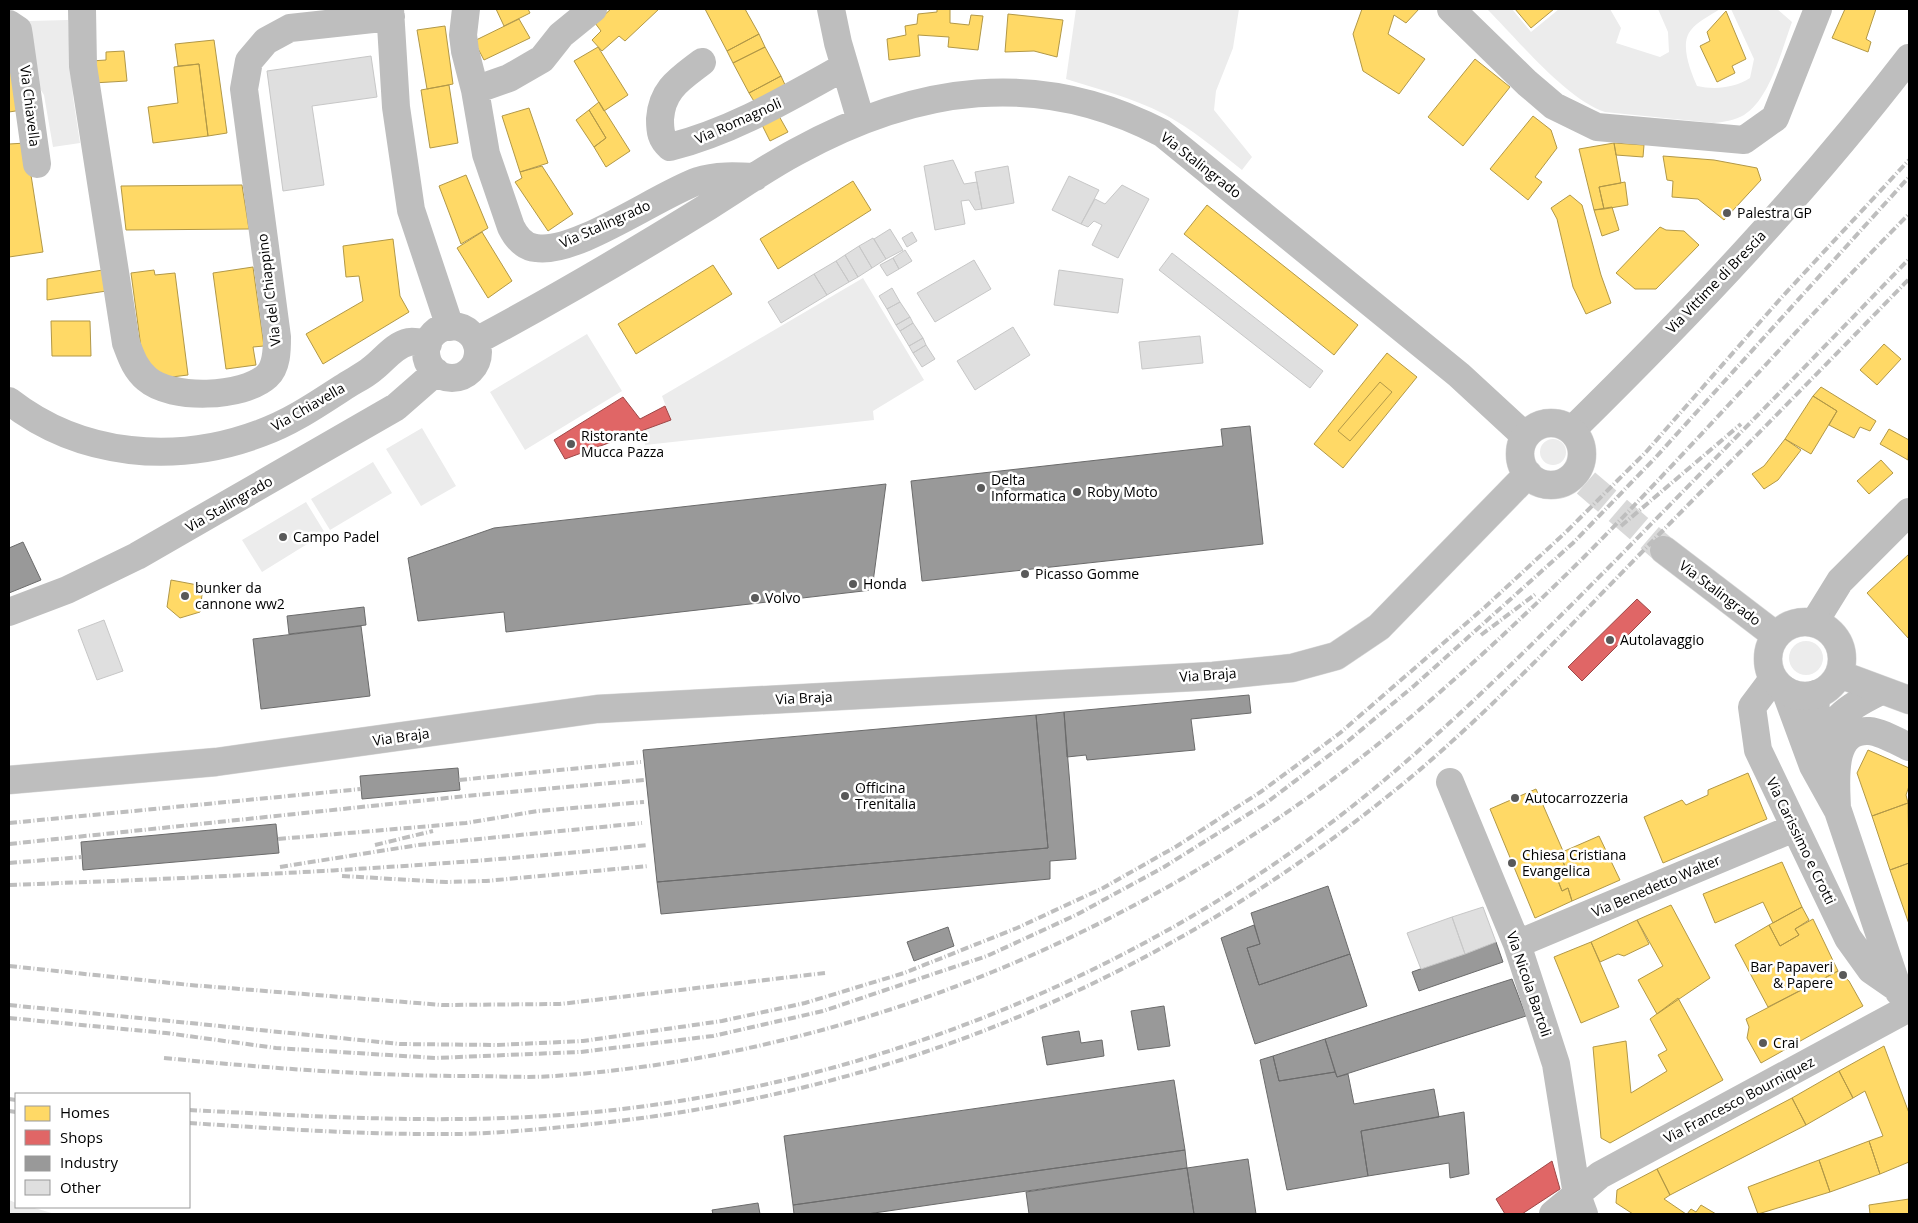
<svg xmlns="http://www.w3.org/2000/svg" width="1918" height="1223" font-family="'Open Sans',sans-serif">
  <rect width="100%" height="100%" fill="#fff"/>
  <path fill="#ececec" d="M 1076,9 L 1239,9 L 1233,48 L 1216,91 L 1214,110 L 1252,157 L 1242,170 C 1217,150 1192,129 1164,114 C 1133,98 1098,89 1066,79 Z
    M 1487,9 L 1512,9 L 1531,32 L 1559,9 L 1610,9 L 1621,28 L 1616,43 L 1660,57 L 1669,52 L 1668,32 L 1658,9 L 1720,9 C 1711,15 1698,21 1691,30 C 1679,44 1691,72 1697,86 C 1715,90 1734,88 1750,78 L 1754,59 L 1731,9 L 1777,9 L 1792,22 C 1782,49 1770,99 1744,115 C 1735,120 1725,122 1714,123 L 1605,112 C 1566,99 1517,39 1487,9 Z
    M 68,20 L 73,97 L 80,143 L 53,147 L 44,95 L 39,87 L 27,21 Z
    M 863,278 L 924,380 L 873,411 L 874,420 L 645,445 L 644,430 L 671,420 L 662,396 Z
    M 587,334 L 622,391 L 525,450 L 490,392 Z
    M 422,428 L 456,486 L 421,506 L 386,449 Z
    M1540 452a13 13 0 1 1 26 0a13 13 0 1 1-26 0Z
    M 373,462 L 392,493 L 330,530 L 311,499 Z
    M 306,502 L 325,533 L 262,572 L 242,540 Z
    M1789 658a17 17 0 1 1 34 0a17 17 0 1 1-34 0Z
    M 9,1200 L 16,1203 L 16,1207 L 31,1207 L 55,1214 L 9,1214 Z"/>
  <path fill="#ffd966" stroke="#b29847" d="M 496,9 L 528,9 L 530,13 L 504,26 Z
    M 611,9 L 659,9 L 625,41 L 619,36 L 602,51 L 592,40 L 601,31 L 595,23 Z
    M 705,9 L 745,9 L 759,34 L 727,51 Z
    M 937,9 L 950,9 L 950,23 L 969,25 L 971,15 L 983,16 L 978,50 L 948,47 L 949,37 L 918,35 L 920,56 L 889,60 L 887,39 L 906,35 L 905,26 L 917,24 L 918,14 L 937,12 Z
    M 1362,9 L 1419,9 L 1406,23 L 1394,15 L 1388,34 L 1425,59 L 1399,94 L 1363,71 L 1353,34 Z
    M 1515,9 L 1554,9 L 1531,28 Z
    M 1845,9 L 1876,9 L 1866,39 L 1871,42 L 1868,52 L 1832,38 Z
    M 1726,11 L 1746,59 L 1732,66 L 1735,73 L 1717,82 L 1700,46 L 1710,41 L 1707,32 Z
    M 1008,14 L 1063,20 L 1057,57 L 1034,51 L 1005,52 Z
    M 519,19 L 530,38 L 484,60 L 474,41 Z
    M 445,26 L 453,84 L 427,89 L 417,30 Z
    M 759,34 L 765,47 L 733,63 L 727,51 Z
    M 9,38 L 22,110 L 9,112 Z
    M 214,40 L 227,133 L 208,136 L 199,64 L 178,66 L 175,44 Z
    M 598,47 L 628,95 L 604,111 L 574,61 Z
    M 765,47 L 781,76 L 749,93 L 733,63 Z
    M 124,51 L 127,81 L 93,83 L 91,61 L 106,60 L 106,52 Z
    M 1475,59 L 1510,87 L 1463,146 L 1428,117 Z
    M 199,64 L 208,136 L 153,143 L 148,107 L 178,103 L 174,67 Z
    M 781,76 L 786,87 L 755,103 L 749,93 Z
    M 449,85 L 458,143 L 430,148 L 421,90 Z
    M 599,102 L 630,151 L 606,167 L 594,147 L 606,138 L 589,110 Z
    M 529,108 L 548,163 L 520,172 L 502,116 Z
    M 589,110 L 606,138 L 594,147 L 576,120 Z
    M 779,116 L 788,132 L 770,141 L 762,125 Z
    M 1533,116 L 1551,130 L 1557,148 L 1535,177 L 1542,182 L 1528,200 L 1490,169 Z
    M 26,143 L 43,252 L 9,257 L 9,144 Z
    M 1614,143 L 1644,145 L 1643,157 L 1616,155 Z
    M 1614,143 L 1621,183 L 1599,187 L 1604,209 L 1594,210 L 1579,149 Z
    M 1663,156 L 1714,160 L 1757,168 L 1761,180 L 1724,220 L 1698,199 L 1672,197 L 1673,181 L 1667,180 Z
    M 542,166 L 573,214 L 548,231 L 515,182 L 522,178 L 520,172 Z
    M 466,175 L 488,228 L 461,244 L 439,186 Z
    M 853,181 L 871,210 L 778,269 L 760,239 Z
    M 1625,182 L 1628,205 L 1604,209 L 1599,187 Z
    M 242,185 L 249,229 L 126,230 L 121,186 Z
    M 1570,195 L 1582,205 L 1601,275 L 1611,303 L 1586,314 L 1573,287 L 1557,219 L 1551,208 Z
    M 1207,205 L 1358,325 L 1334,355 L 1184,234 Z
    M 1612,207 L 1619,230 L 1602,236 L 1594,210 Z
    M 1660,227 L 1666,230 L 1684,231 L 1699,245 L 1656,289 L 1635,289 L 1616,273 Z
    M 482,232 L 512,281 L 488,298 L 457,248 Z
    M 393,239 L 400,296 L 409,312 L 323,364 L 306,334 L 363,301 L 359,276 L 346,277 L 343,246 Z
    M 713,265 L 732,294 L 636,354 L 618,324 Z
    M 253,267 L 264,346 L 253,347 L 256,365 L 226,369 L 213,273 Z
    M 109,269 L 113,290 L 47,300 L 47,279 Z
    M 154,270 L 155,275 L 175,273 L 188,375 L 163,378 L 142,355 L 131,273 Z
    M 51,321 L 90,321 L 91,356 L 52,356 Z
    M 1884,344 L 1901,359 L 1877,385 L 1860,370 Z
    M 1387,353 L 1417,377 L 1343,468 L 1314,444 Z
    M 1380,382 L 1392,392 L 1350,441 L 1338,431 Z
    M 1821,387 L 1876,421 L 1870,431 L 1860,427 L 1854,438 L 1829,425 L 1837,411 L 1813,396 Z
    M 1813,396 L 1837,411 L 1811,454 L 1785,439 Z
    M 1889,429 L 1909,440 L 1908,460 L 1880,444 Z
    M 1785,439 L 1801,450 L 1778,480 L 1764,489 L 1752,474 L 1764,466 Z
    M 1881,460 L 1893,473 L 1869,494 L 1857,481 Z
    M 1909,554 L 1909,639 L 1867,593 Z
    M 171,580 L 203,586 L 200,612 L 180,618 L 167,607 Z
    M 1868,750 L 1909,768 L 1909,786 L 1906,795 L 1908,803 L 1872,816 L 1857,773 Z
    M 1748,773 L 1767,819 L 1663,863 L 1644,817 L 1682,800 L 1686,805 L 1708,795 L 1708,790 Z
    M 1536,789 L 1563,851 L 1560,853 L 1565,867 L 1555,873 L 1562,891 L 1568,888 L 1572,901 L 1535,918 L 1490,809 Z
    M 1908,803 L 1909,863 L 1890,870 L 1872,816 Z
    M 1599,836 L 1620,880 L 1572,901 L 1568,888 L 1562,891 L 1555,873 L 1565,867 L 1560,853 Z
    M 1782,862 L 1802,907 L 1773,923 L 1763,902 L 1715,923 L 1703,894 Z
    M 1909,863 L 1909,924 L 1890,870 Z
    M 1671,905 L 1710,978 L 1657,1014 L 1638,980 L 1663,966 L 1637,920 Z
    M 1802,907 L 1809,920 L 1795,929 L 1799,935 L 1780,946 L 1769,925 Z
    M 1813,919 L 1838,971 L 1768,1007 L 1735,945 L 1769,925 L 1780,946 L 1799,935 L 1795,929 Z
    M 1637,920 L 1649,944 L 1624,956 L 1618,954 L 1600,962 L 1591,942 Z
    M 1591,942 L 1619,1007 L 1581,1023 L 1554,957 Z
    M 1838,971 L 1849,981 L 1863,1006 L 1761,1063 L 1747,1038 L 1749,1027 L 1746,1019 Z
    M 1678,998 L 1723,1080 L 1610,1143 L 1601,1138 L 1593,1047 L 1626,1041 L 1631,1093 L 1667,1071 L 1658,1055 L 1667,1050 L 1650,1019 Z
    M 1884,1046 L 1909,1113 L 1909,1162 L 1880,1174 L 1869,1141 L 1883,1136 L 1865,1091 L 1853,1098 L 1839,1071 Z
    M 1839,1071 L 1853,1098 L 1806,1125 L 1792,1098 Z
    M 1792,1098 L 1806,1125 L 1670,1195 L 1657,1169 Z
    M 1869,1141 L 1880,1174 L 1830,1192 L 1819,1160 Z
    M 1819,1160 L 1830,1192 L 1758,1214 L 1748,1187 Z
    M 1657,1169 L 1670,1195 L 1664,1199 L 1686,1214 L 1633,1214 L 1616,1203 L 1617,1190 Z
    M 1909,1199 L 1909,1214 L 1870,1214 L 1869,1205 Z
    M 1701,1205 L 1716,1214 L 1687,1214 L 1691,1209 L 1696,1212 Z"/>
  <path fill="#e06666" stroke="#9d4747" d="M 623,397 L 640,419 L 665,406 L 671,420 L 565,459 L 554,440 Z
    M 1637,599 L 1651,612 L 1582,681 L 1568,667 Z
    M 1552,1161 L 1560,1189 L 1522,1214 L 1505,1214 L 1496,1199 Z"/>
  <path fill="#999" stroke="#6b6b6b" d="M 1250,426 L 1263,544 L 922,581 L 911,481 L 1223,446 L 1221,429 Z
    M 886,484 L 872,590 L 506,632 L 504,612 L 418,621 L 408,558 L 494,528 Z
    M 23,542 L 41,580 L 9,593 L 9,548 Z
    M 364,607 L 366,625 L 289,634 L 287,616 Z
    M 361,626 L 370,696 L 261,709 L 253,639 Z
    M 1249,695 L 1251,713 L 1191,719 L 1195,750 L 1087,760 L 1086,755 L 1067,757 L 1064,712 Z
    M 1064,712 L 1076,859 L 1050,861 L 1050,879 L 661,914 L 657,882 L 1048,848 L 1036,715 Z
    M 1036,715 L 1048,848 L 657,882 L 643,750 Z
    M 458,768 L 460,790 L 362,799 L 360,776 Z
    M 276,824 L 279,853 L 83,870 L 81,842 Z
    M 1328,886 L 1350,954 L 1259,985 L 1247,948 L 1260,944 L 1251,913 Z
    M 1254,925 L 1260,944 L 1247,948 L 1259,985 L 1350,954 L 1367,1006 L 1255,1044 L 1221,938 Z
    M 948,927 L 954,946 L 914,961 L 907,942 Z
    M 1496,942 L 1503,962 L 1419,991 L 1412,972 Z
    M 1512,979 L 1526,1016 L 1337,1077 L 1325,1039 Z
    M 1164,1006 L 1170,1046 L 1138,1050 L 1131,1011 Z
    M 1079,1031 L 1081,1043 L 1102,1040 L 1104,1056 L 1047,1065 L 1042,1037 Z
    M 1325,1039 L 1335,1072 L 1279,1081 L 1273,1056 Z
    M 1273,1056 L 1279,1081 L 1335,1072 L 1337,1077 L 1348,1074 L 1354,1104 L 1434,1089 L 1439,1117 L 1361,1131 L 1368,1176 L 1287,1190 L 1260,1060 Z
    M 1174,1080 L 1185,1150 L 793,1205 L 784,1136 Z
    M 1464,1112 L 1469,1174 L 1450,1178 L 1449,1163 L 1368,1176 L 1361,1131 Z
    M 1185,1150 L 1187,1168 L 867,1214 L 794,1214 L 793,1205 Z
    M 1248,1159 L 1256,1214 L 1194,1214 L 1187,1168 Z
    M 1187,1168 L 1194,1214 L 1029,1214 L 1026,1192 Z
    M 758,1203 L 760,1214 L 713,1214 L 712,1210 Z"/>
  <path fill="#dfdfdf" stroke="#c7c7c7" d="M 371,56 L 377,97 L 312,106 L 324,185 L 283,191 L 267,71 Z
    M 953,160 L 964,184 L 977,182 L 982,209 L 975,210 L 969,200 L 961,201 L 965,224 L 935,230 L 924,166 Z
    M 1008,166 L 1014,203 L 982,209 L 975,172 Z
    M 1069,176 L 1099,190 L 1081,224 L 1052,210 Z
    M 1122,185 L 1149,199 L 1118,258 L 1092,245 L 1102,225 L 1094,221 L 1088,227 L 1081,224 L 1095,199 L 1105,204 Z
    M 890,229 L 903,250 L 886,259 L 874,239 Z
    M 912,232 L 917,241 L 907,247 L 902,238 Z
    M 873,238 L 886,259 L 872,268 L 859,246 Z
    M 859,246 L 872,268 L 858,277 L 845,255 Z
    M 905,250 L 912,261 L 899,269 L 893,258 Z
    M 1172,253 L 1323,371 L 1310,388 L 1159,270 Z
    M 845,255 L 858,277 L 849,282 L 836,261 Z
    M 893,258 L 899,269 L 887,276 L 880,265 Z
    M 974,260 L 991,289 L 935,322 L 917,293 Z
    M 836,261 L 849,282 L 827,295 L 814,274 Z
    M 1059,270 L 1123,279 L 1118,313 L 1054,305 Z
    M 814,274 L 827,295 L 781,323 L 768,302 Z
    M 892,288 L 900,302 L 887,309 L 879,296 Z
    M 900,302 L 910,317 L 896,325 L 887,309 Z
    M 910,317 L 913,323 L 900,331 L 896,325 Z
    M 913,323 L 923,338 L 909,346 L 900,331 Z
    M 1013,327 L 1030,355 L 975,390 L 957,361 Z
    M 1200,336 L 1203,363 L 1142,369 L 1139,342 Z
    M 923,338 L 926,345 L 913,353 L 909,346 Z
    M 926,345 L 935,359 L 922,367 L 913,353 Z
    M 104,620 L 123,671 L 97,680 L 78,630 Z
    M 1483,907 L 1496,942 L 1465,954 L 1452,917 Z
    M 1452,917 L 1465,954 L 1421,969 L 1407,933 Z"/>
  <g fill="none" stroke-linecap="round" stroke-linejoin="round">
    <path stroke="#d9d9d9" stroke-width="28" stroke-dasharray="28 14" stroke-linecap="butt" d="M 1586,483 L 1664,550"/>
    <defs>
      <path id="major" d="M1520 454a31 31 0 1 1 62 0a31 31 0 1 1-62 0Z
        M 1664,550 L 1775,635
        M1768 659a37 37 0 1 1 74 0a37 37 0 1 1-74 0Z
        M 1839,674 L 1909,700
        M 9,780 L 216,762 L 597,709 L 1213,676 L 1292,668 L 1336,656 L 1379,627 L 1528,474"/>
    </defs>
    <use href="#major" stroke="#dbdbdb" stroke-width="29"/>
    <path stroke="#bebebe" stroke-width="28" d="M 82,9 L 83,66 L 126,343 C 131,356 135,369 147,379 C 171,400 243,398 267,376 C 277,367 277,350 277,337 L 244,89 L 249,61 L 266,41 L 290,28 L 391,17
      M 390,9 L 396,107 L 411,210 L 450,327
      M 466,9 L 463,35 L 465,51 L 475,90 L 486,154 L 511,227 C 516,237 523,247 536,248 C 575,255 658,195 698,181 C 716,175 736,176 755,177
      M 831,9 L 838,43 L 861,121
      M 1451,9 L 1527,83 L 1554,106 L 1597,127 L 1744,140 L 1775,118 L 1818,9
      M 9,24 L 18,30 L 19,36 L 37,164
      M 702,62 C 680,79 662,89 660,119 C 660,132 661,139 670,147 C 733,131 788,98 844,67
      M 475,90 L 509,78 L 542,59 L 561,35 L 593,9
      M426 352a26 26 0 1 1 52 0a26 26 0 1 1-52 0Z
      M 476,341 C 555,299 633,253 709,206 C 738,188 766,168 796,152 C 916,86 1038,68 1162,133 L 1459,375 L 1525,436
      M 9,401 C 81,457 176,465 261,433 C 292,422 319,403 347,385 C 355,380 365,375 372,369 C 384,360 394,345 409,342 C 415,341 422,343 428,344
      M 1572,430 C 1691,313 1807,191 1909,58
      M 9,612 L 67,590 L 137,556 L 396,407 L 436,372
      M 1814,623 L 1840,581 L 1909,512
      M 1773,679 L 1752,707 L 1758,750 L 1848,938 L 1871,970 L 1897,988
      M 1785,690 L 1813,766 L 1838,811 L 1899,992
      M 1814,752 L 1816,694
      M 1832,758 C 1816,722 1855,704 1881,691
      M 1450,782 L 1517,944 L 1556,1064 L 1577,1195 L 1584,1214
      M 1837,808 C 1836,781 1830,729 1869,731 C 1882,732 1898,742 1909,747
      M 1517,944 L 1794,828
      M 1553,1214 L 1600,1175 L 1909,1008"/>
    <use href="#major" stroke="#bebebe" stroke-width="28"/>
    <path stroke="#bebebe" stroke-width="4" stroke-dasharray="8 2.5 1 2.5" stroke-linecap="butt" d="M 1621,526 L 1741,424
      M 1481,635 L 1537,593
      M 459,780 L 641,762
      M 9,823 L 361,789
      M 278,839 L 466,823 L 538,811 L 644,802
      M 9,844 L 466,796 L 644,780
      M 375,845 L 433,831
      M 9,863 L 82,857
      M 280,867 L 418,845 L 642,823
      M 342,876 L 446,882 L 486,881 L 649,866
      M 9,885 C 222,877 436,868 648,845
      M 9,966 L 190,985 L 442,1005 L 560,1004 L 825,973
      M 9,1005 L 400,1044 L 497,1045 L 583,1041 L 722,1021 L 805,1003 L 904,973 L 1017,928 L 1103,888 L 1177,846 L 1262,791 L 1340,733 L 1485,607 L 1566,532 L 1646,452 L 1781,298 L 1909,160
      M 9,1018 L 166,1033 L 276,1048 L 435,1058 L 580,1052 L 713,1036 L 823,1011 L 987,956 L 1076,915 L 1164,867 L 1266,803 L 1348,741 L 1415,685 L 1573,543 L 1656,457 L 1909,177
      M 164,1058 C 267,1068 369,1076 472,1076 C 499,1076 527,1078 554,1076 C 813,1058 1066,963 1280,817 C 1389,743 1491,649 1584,557 C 1695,445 1798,326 1909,214
      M 9,1099 L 16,1100
      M 189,1110 C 328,1117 465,1126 604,1111 C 843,1086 1082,997 1280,860 C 1403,775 1508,669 1612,564 C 1712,462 1811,361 1909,259
      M 9,1111 L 16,1112
      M 189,1123 C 269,1128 350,1134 431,1134 C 481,1135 532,1130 582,1125 C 897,1094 1174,976 1416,773 C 1496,705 1568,628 1640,554 C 1730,462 1820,371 1909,279"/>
  </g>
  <g fill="#595959" stroke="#fff" stroke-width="2">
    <circle cx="1727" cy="213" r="5"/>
    <circle cx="571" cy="444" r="5"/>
    <circle cx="981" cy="488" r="5"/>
    <circle cx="1077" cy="492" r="5"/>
    <circle cx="283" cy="537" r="5"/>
    <circle cx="1025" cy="574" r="5"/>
    <circle cx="853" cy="584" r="5"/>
    <circle cx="185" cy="596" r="5"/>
    <circle cx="755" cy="598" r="5"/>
    <circle cx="1610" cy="640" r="5"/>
    <circle cx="845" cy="796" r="5"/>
    <circle cx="1515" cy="798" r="5"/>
    <circle cx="1512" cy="863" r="5"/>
    <circle cx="1843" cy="975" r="5"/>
    <circle cx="1763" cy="1043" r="5"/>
  </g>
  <g text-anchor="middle" stroke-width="5" stroke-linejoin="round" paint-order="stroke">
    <g font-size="14" fill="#000" stroke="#fff">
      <text transform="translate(30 106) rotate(83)" y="5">Via Chiavella</text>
      <text transform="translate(738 121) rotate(-24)" y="5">Via Romagnoli</text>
      <text transform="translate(1201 165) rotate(38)" y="5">Via Stalingrado</text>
      <text transform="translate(605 224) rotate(-24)" y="5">Via Stalingrado</text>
      <text transform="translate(1716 282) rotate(-46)" y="5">Via Vittime di Brescia</text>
      <text transform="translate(269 290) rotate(-97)" y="5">Via del Chiappino</text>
      <text transform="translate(308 407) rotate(-30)" y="5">Via Chiavella</text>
      <text transform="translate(229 504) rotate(-30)" y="5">Via Stalingrado</text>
      <text transform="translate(1720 593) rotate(37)" y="5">Via Stalingrado</text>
      <text transform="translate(1208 675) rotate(-4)" y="5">Via Braja</text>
      <text transform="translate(804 698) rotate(-3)" y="5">Via Braja</text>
      <text transform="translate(401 737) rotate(-8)" y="5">Via Braja</text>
      <text transform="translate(1801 841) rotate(64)" y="5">Via Carissimo e Crotti</text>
      <text transform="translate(1656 886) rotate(-23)" y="5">Via Benedetto Walter</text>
      <text transform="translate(1529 984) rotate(71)" y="5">Via Nicola Bartoli</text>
      <text transform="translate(1739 1100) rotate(-28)" y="5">Via Francesco Bourniquez</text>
    </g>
    <g font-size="14" fill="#000" stroke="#fff" text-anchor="start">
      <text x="1737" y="218">Palestra GP</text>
      <text x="581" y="441">Ristorante<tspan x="581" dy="16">Mucca Pazza</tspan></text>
      <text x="991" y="485">Delta<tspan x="991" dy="16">Informatica</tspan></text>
      <text x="1087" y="497">Roby Moto</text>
      <text x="293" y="542">Campo Padel</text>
      <text x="1035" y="579">Picasso Gomme</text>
      <text x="863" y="589">Honda</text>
      <text x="195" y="593">bunker da<tspan x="195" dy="16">cannone ww2</tspan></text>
      <text x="765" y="603">Volvo</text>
      <text x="1620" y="645">Autolavaggio</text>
      <text x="855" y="793">Officina<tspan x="855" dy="16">Trenitalia</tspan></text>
      <text x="1525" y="803">Autocarrozzeria</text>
      <text x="1522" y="860">Chiesa Cristiana<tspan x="1522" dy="16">Evangelica</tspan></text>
      <text x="1833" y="972" text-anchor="end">Bar Papaveri<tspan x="1833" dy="16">&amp; Papere</tspan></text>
      <text x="1773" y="1048">Crai</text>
    </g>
  </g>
  <rect width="1918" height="1223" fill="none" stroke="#000000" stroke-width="20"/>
  <rect x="15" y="1093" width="175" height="115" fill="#ffffff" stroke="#999999"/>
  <rect x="25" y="1106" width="25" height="15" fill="#ffd966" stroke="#999999"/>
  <text x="60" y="1118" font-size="15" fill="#000000">Homes</text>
  <rect x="25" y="1130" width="25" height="15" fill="#e06666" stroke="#999999"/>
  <text x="60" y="1143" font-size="15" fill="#000000">Shops</text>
  <rect x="25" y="1156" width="25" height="15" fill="#999999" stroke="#999999"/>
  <text x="60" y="1168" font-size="15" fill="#000000">Industry</text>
  <rect x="25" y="1180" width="25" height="15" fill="#dfdfdf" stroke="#999999"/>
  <text x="60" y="1193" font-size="15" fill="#000000">Other</text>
</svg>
